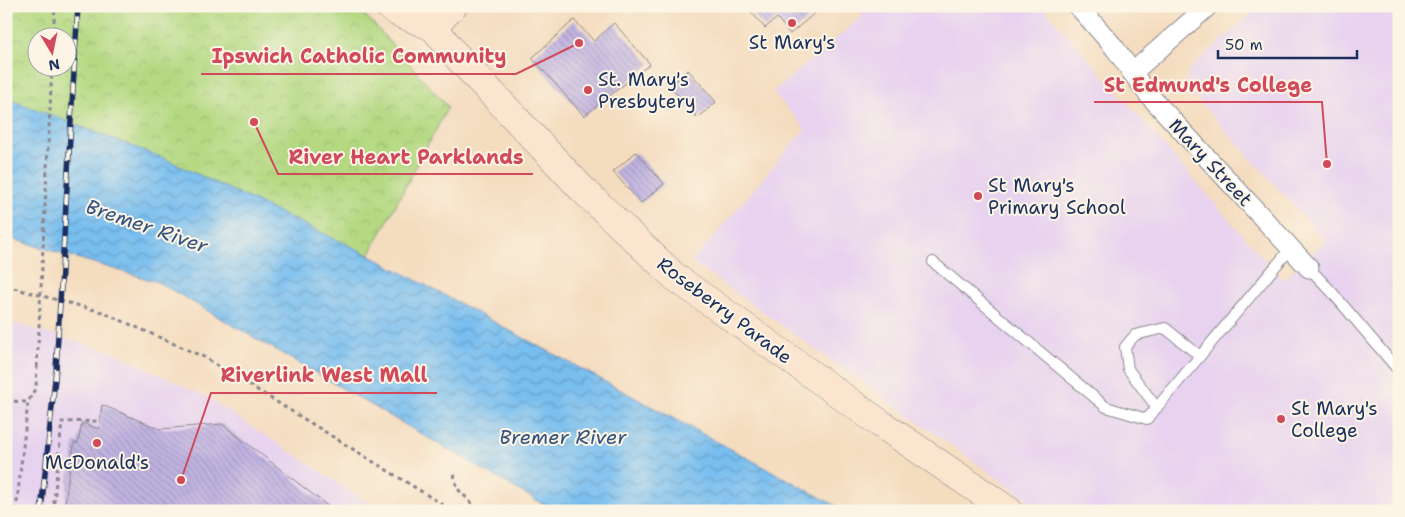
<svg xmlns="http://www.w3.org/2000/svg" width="1405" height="517" font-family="'Shantell Sans',sans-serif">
  <defs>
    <pattern id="park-crowns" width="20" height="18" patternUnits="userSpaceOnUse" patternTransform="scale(1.25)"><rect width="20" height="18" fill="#b4d982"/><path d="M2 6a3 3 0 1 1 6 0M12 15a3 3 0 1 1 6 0" fill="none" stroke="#9abb73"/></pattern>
    <pattern id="water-waves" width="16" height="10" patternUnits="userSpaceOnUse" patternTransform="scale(1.25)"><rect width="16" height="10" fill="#78beef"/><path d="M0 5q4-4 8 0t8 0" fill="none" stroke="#629bc5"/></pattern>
    <pattern id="building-back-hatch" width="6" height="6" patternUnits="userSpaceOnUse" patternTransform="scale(1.25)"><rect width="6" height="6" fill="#c1b4e2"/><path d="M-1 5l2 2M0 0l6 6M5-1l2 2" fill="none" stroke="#9c93ba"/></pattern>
  </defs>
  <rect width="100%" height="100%" fill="#fcf5e5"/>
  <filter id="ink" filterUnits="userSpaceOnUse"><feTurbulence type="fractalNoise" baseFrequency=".02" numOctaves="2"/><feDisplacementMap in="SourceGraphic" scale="10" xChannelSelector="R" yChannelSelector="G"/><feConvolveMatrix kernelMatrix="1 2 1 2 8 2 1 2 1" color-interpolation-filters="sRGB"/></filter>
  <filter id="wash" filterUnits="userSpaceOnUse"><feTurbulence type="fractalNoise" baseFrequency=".0096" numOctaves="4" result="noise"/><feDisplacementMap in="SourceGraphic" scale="20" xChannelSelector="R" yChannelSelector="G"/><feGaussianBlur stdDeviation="1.12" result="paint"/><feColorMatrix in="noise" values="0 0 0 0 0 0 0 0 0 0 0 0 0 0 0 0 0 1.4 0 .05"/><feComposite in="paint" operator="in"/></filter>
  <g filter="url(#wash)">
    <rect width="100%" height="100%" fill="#f4dcbe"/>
    <path fill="#e7d2ef" d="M 856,6 L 1042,6 L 1282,280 L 1326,241 L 1185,86 L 1190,69 L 1260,6 L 1399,6 L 1399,511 L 1044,511 L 692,262 L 805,129 L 773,92 L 863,16 Z
      M 6,321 L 117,354 L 208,398 L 381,511 L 6,511 Z"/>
    <path fill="url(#park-crowns)" stroke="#688470" fill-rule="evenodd" d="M 6,6 L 351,6 L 368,18 L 448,107 L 369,255 L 109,138 L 6,98 ZM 38,38 L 68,38 L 68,68 L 38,68 Z"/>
    <path fill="url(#water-waves)" stroke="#4a76a6" d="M 6,98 L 163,158 L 369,255 L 846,511 L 555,511 L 158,282 L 6,237 Z"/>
    <g id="blocks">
      <path fill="url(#building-back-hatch)" d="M 746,6 L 823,6 L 790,34 L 777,18 L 765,28 Z
        M 574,20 L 594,41 L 614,23 L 650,64 L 584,116 L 532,58 Z
        M 688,70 L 716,102 L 698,118 L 670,86 Z
        M 636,152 L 664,184 L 641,203 L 613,172 Z
        M 102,405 L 160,429 L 222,424 L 334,511 L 64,511 L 70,465 L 72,465 L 74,443 L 78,443 L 82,423 L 99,429 Z"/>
    </g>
  </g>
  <g filter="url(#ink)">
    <use href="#blocks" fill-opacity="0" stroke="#88868e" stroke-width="1"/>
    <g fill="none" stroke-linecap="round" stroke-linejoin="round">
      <defs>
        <path id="lane" d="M 933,262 L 1106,407 L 1147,419 L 1291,248
          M 1309,268 L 1331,291 L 1399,371
          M 1157,408 L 1128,369 L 1125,347 L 1135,335 L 1165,328 L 1200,356"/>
        <path id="street" d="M 1078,6 L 1114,47 L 1147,93 L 1309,268
          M 1132,73 L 1208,6"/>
        <path id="secondary" d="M 389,6 L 397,12 L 432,27
          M 417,6 L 452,51 L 582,189 L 675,277 L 881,424 L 1009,511
          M 432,27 L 453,6"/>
      </defs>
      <use href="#lane" stroke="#88868e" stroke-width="12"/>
      <use href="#street" stroke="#88868e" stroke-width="21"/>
      <use href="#secondary" stroke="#88868e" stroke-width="29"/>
      <path stroke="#88868e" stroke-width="3" stroke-dasharray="4 4" stroke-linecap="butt" d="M 6,9 L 47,6
        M 53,38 L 55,6
        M 6,286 L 102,312 L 204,357 L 453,511
        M 6,401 L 28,402
        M 454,474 L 457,488 L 479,511
        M 16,511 L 28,402 L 36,387 L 37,367
        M 53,511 L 62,422 L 100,421"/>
      <use href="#lane" stroke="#fff" stroke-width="10"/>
      <use href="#street" stroke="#fff" stroke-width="19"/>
      <use href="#secondary" stroke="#fbe5cf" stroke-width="28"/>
      <defs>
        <path id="rail" d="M 41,511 L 56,369 L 78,6"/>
      </defs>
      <use href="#rail" stroke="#1b2f5e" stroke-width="5.5"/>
      <use href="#rail" stroke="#fcf5e5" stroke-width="4" stroke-dasharray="11" stroke-linecap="butt"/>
      <path stroke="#88868e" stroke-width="3" stroke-dasharray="4 4" stroke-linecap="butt" d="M 37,367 L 52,68"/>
    </g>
  </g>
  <g fill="#d1495b" stroke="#fcf5e5" stroke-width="2">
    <circle cx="792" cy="23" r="5"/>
    <circle cx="588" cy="90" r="5"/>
    <circle cx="978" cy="196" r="5"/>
    <circle cx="1281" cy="419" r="5"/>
    <circle cx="97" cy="443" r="5"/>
  </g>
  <g text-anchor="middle" stroke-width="4" stroke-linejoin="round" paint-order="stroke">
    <g font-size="19" fill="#1b2f5e" stroke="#fcf5e5" text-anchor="start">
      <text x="792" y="49" text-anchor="middle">St Mary's</text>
      <text x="598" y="86">St. Mary's<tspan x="598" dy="22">Presbytery</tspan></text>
      <text x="988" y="192">St Mary's<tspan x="988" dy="22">Primary School</tspan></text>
      <text x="1291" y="415">St Mary's<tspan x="1291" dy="22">College</tspan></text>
      <text x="97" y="469" text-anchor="middle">McDonald's</text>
    </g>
    <g font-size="19" fill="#1b2f5e" stroke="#fcf5e5">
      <text transform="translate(1211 162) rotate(47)" y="7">Mary Street</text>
      <text transform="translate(725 310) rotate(37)" y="7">Roseberry Parade</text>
    </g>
    <g font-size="20" font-style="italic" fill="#325382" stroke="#fcf5e5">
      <text transform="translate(147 226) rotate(19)" y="7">Bremer River</text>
      <text x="563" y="444">Bremer River</text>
    </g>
  </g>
  <path fill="none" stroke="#d1495b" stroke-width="2" d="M579 43L516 74H201M1327 164L1322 102H1094M254 122L278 174H533M181 480L211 393H437"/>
  <g fill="#d1495b" stroke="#fcf5e5" stroke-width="2">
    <circle cx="579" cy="43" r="5"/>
    <circle cx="1327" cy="164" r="5"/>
    <circle cx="254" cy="122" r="5"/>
    <circle cx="181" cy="480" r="5"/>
  </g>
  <g font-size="20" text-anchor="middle" font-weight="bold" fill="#d1495b" stroke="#fcf5e5" stroke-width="4" stroke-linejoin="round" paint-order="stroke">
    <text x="359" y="63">Ipswich Catholic Community</text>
    <text x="1208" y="92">St Edmund's College</text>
    <text x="406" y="164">River Heart Parklands</text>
    <text x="324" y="382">Riverlink West Mall</text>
  </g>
  <rect width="1405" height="517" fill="none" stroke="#fcf5e5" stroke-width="25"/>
  <g transform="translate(52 52) rotate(170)"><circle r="24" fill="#fcf5e5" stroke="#a2a6af"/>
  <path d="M0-4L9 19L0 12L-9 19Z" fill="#d1495b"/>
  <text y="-8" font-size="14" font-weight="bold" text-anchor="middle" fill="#1b2f5e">N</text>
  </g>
  <path d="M1218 50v8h139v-8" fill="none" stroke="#1b2f5e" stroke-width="2.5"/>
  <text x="1225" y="50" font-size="15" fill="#1b2f5e" stroke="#fcf5e5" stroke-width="4" paint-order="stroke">50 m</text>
</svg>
